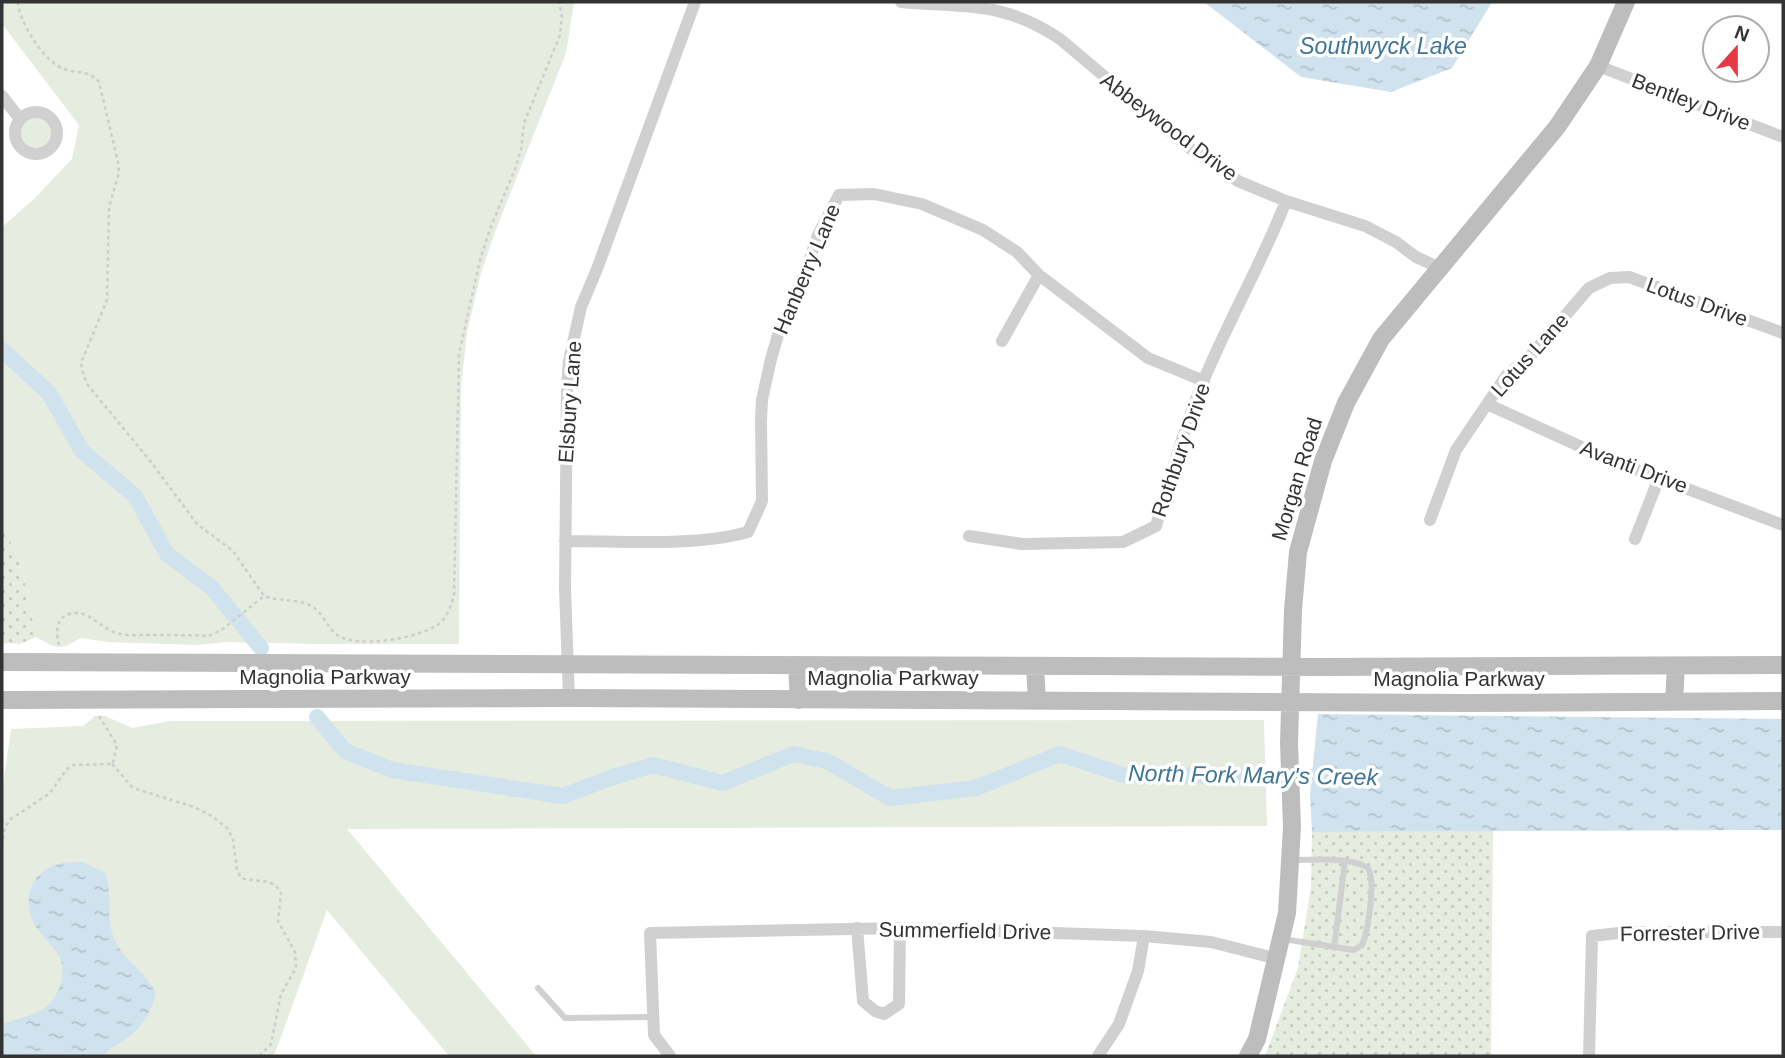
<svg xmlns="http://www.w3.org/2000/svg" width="1785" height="1058" font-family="Helvetica,sans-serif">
  <defs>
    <pattern id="park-dots" width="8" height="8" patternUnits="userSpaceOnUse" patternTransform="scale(1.75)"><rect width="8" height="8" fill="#e6ecdf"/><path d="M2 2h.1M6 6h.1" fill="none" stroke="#c6cbc0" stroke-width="1.8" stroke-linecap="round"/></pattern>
    <pattern id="water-ripples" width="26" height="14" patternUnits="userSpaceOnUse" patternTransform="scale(1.75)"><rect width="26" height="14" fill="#cfe2ee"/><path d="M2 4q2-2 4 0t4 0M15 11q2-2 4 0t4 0" fill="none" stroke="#b2c2cd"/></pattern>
  </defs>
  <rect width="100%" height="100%" fill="#fff"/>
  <path fill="#e6ecdf" d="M 2,2 L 574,2 L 566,53 L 495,232 L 481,273 L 467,332 L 461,388 L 459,644 L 315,644 L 227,642 L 197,645 L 108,642 L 80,638 C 60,652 56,648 36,637 L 21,563 L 2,526 L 2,227 L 33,200 L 72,159 L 79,125 L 2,24 Z
    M14 133a19 19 0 1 1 38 0a19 19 0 1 1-38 0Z
    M 95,716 L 105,716 L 132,728 L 170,721 L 1264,720 L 1267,826 L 347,829 L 536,1056 L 449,1056 L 327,910 L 274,1056 L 2,1056 L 2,793 L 11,729 L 83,726 Z"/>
  <path fill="url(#park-dots)" d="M 2,526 L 21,563 L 36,637 L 20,644 L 2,643 Z
    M 1493,831 L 1491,1056 L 1265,1056 L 1298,968 L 1311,887 L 1312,832 Z"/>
  <path fill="url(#water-ripples)" d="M 1204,2 L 1492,2 L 1452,68 L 1391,92 L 1301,77 Z
    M 1318,714 L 1783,719 L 1783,830 L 1312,832 L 1310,795 Z
    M 84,862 L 105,873 C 114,894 105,917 114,938 C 125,964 145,969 156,994 C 150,1013 143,1027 126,1039 C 118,1045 109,1048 104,1056 L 2,1056 L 2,1024 C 14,1020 32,1016 43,1009 C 59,998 68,973 59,956 C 53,945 41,936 35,925 C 21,900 31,869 62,863 C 69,862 77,862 84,862 Z"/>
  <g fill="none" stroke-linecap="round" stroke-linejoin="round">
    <path stroke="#cfe2ee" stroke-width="16" d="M 2,350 L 49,393 L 82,451 L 135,496 L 167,554 L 212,588 L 261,648
      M 317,717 L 345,751 L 392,770 L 563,796 L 613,777 L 653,765 L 723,783 L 793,754 L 827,761 L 890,798 L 976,788 L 1060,754 L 1123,775 L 1333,777"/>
    <path stroke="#cdcdcd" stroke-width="2.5" stroke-dasharray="3.5 3.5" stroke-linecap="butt" d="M 18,2 C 19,22 44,62 64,69 C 78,74 89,70 99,82 L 118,162 L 119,173 L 109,207 L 107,300 L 81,363 L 83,373 L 87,384 L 151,462 L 197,524 L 233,551 L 264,596 C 279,602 297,598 311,606 C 323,612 326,626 336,634 C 356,650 419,638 439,624 C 447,618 451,605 454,596 L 459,354 L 480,260 L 490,229 L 515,169 L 521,150 L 524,123 L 560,35 L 562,17 L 559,2
      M 59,645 C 56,634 55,618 69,614 C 88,608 101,629 117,633 C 126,636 136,635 144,635 C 166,635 188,635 209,636 L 223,629 L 264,596
      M 99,716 L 117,745 L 113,763
      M 112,764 L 133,788 L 194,807 L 210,815 L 227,828 L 233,839 L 237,870 L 240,876 L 244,879 L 269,882 L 276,886 L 281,893 L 278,921 L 295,952 L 296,968 L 281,994 L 271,1044 L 259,1056
      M 2,846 L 5,827 L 11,819 L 50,793 L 66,770 L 72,765 L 112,764"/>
    <path stroke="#d0d0d0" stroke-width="6" d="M 1283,939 L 1354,950 L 1362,945 C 1368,932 1376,881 1368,868 C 1351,856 1313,860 1292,860
      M 1334,948 L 1345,861
      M 538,988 L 565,1018 L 653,1017"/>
    <path stroke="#d0d0d0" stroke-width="12" d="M 901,2 C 966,8 1001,0 1060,39 L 1187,146 L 1238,181 L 1286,201 L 1365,226 L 1396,242 L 1416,257 L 1438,267
      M 1598,66 L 1783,137
      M 2,96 L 20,119
      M15 133a21 21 0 1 1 42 0a21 21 0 1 1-42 0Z
      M 1002,341 L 1039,275
      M 1487,404 L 1608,459 L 1783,525
      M 1430,520 L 1456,450 L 1506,376 L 1533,353 L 1589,288 L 1610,278 L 1629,277 L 1783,333
      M 969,536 L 1022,544 L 1123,542 L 1156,526 C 1170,477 1184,429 1203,382 C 1228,321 1262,263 1286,201
      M 1635,539 L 1659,478
      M 565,541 C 622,541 694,547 748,532 L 762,501 L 761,421 L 762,400 L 771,359 L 778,335 L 804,276 L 818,235 L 839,195 L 874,194 L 922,204 L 983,230 L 1017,252 L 1039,275 L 1148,358 L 1204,381
      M 569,698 L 565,589 L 567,387 L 569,361 L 581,307 L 597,269 L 695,2
      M 857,928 L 863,1001 L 875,1011 L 884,1014 L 899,1004 L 900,928
      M 670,1056 L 654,1035 L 650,933 L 900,928 L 1144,936 L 1211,942 L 1278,959
      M 1098,1056 L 1119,1024 L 1138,971 L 1144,936
      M 1589,1056 L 1592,936 L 1628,932 L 1783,932"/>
    <path stroke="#bdbdbd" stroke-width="18" d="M 2,662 L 1320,667 L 1783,665
      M 797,665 L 799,700
      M 1035,666 L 1037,701
      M 2,700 L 569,698 L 1467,703 L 1783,701
      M 1674,701 L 1676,666
      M 1248,1056 L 1257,1039 L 1287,913 L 1292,827 L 1289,743 L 1293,610 L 1298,552 L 1323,461 L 1346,403 L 1381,339 L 1557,127 L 1598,66 L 1626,2"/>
  </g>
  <g text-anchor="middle" stroke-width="7" stroke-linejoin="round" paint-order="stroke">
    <g font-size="21" fill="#333" stroke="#fff">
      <text transform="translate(1691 102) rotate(21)" y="7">Bentley Drive</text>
      <text transform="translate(1169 127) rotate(37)" y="7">Abbeywood Drive</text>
      <text transform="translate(807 269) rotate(-67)" y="7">Hanberry Lane</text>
      <text transform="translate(1697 302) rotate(20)" y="7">Lotus Drive</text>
      <text transform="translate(1530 355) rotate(-48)" y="7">Lotus Lane</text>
      <text transform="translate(570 402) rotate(-86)" y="7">Elsbury Lane</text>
      <text transform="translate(1181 450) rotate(-71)" y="7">Rothbury Drive</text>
      <text transform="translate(1634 467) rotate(21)" y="7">Avanti Drive</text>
      <text transform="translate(1297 479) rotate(-73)" y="7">Morgan Road</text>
      <text x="325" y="684">Magnolia Parkway</text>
      <text x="893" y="685">Magnolia Parkway</text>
      <text x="1459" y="686">Magnolia Parkway</text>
      <text transform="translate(965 931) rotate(1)" y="7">Summerfield Drive</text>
      <text transform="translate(1690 933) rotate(-1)" y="7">Forrester Drive</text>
    </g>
    <g font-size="23" font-style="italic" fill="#3f7597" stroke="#fff">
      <text x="1383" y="54">Southwyck Lake</text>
      <text transform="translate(1253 775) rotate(1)" y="8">North Fork Mary's Creek</text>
    </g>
  </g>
  <rect width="1785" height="1058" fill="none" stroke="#333333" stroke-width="7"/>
  <g transform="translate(1736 49) rotate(21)"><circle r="33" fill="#ffffff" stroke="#adadad" stroke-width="2"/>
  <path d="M0-5L12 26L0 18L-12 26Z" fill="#e63946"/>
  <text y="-10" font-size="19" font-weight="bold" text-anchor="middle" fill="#333333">N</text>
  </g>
</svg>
